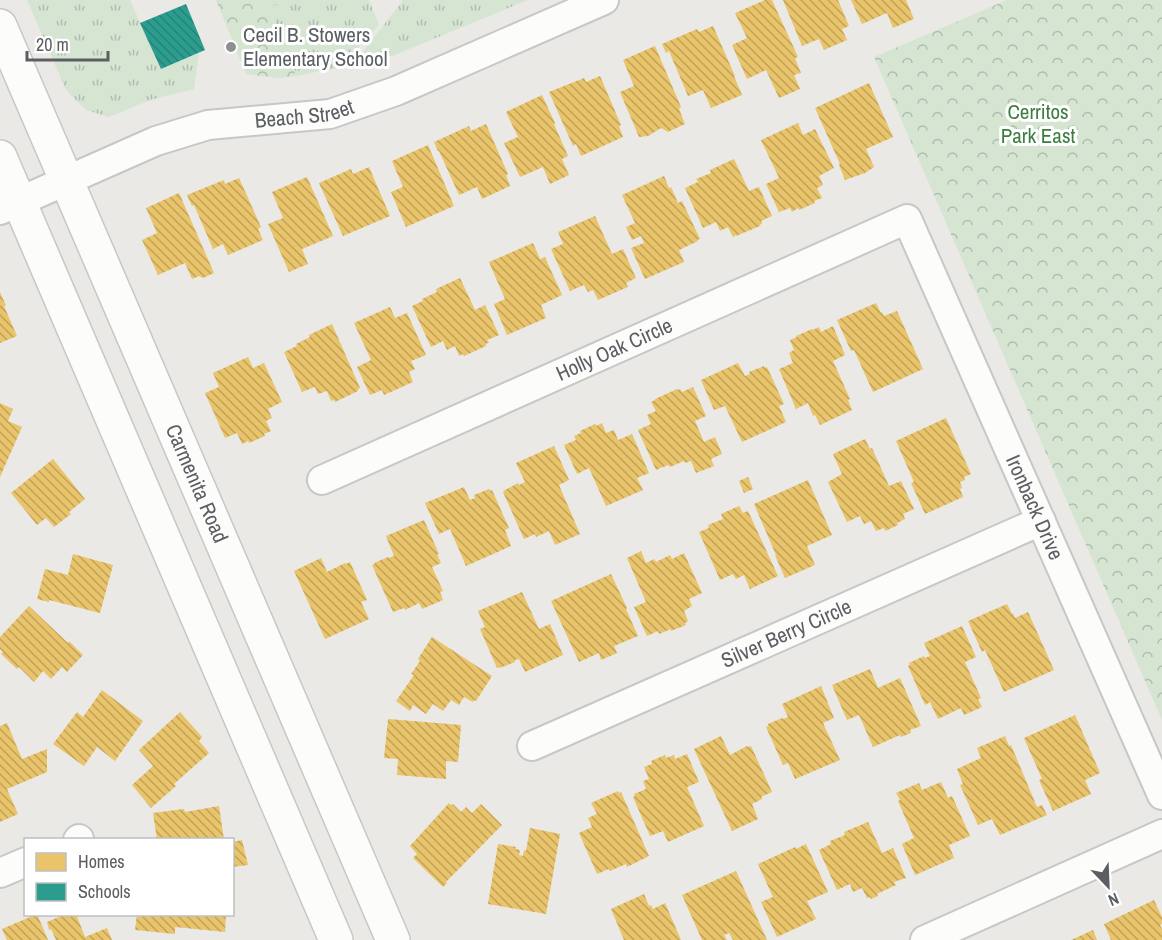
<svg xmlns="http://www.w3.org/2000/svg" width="1162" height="940" font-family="'Archivo Narrow',sans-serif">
  <defs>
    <pattern id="grass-tufts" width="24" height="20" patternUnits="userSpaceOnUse" patternTransform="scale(1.5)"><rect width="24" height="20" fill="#d5e5d2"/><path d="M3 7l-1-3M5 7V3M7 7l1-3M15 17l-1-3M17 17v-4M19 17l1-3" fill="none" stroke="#b0bdae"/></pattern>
    <pattern id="park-crowns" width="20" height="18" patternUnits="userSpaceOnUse" patternTransform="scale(1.5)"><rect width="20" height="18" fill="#d5e5d2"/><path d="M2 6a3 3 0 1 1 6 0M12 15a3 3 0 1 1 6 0" fill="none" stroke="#b0bdae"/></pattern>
    <pattern id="homes-back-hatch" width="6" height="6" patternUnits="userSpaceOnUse" patternTransform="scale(1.5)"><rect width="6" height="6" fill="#e9c46a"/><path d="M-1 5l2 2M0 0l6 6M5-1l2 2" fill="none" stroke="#c0a25b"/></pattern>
    <pattern id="schools-back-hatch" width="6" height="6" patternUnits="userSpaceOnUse" patternTransform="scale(1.5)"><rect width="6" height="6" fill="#2a9d8f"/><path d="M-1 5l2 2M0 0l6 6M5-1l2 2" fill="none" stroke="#278378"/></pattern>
  </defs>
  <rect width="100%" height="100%" fill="#eae9e5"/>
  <path fill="url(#grass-tufts)" d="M 27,0 L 130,0 L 161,69 L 199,53 L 194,89 L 150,100 L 109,117 L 86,110 L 66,90 Z
    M 286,0 L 369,0 L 379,25 L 341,67 L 296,76 L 269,8 Z
    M 403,0 L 528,0 L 368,66 L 364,63 L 361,54 Z"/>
  <path fill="url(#park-crowns)" d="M 216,0 L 286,0 L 269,8 L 296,76 L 278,78 L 246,74 Z
    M 1007,0 L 1162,0 L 1162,720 L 874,57 Z"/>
  <path fill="url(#homes-back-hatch)" d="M 765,0 L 772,0 L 798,57 L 795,58 L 801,73 L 794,75 L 800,89 L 779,98 L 766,70 L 747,79 L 732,45 L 747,38 L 735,13 Z
    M 783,0 L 838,0 L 849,26 L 842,29 L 847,40 L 824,50 L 819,39 L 802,46 Z
    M 851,0 L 906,0 L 914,19 L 893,28 L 887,13 L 862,24 Z
    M 713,26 L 735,76 L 734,76 L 742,95 L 711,108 L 703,90 L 688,96 L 669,51 L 666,53 L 662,44 L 697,29 L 699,32 Z
    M 655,46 L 681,107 L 679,109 L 685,124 L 668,132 L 661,128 L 648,136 L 639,137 L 620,92 L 634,86 L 623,60 Z
    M 600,76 L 621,125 L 619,126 L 623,137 L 581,156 L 576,144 L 573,146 L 549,92 L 584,78 L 586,82 Z
    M 869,83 L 893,137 L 866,149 L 874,167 L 865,173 L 845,180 L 839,165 L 840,164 L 815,108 Z
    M 542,95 L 555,123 L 554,124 L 568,156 L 562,159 L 569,175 L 550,184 L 543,167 L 520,177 L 504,143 L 518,137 L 506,112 Z
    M 798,123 L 803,135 L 815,129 L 834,168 L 819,176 L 823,185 L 817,188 L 822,198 L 814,201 L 815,203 L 799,210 L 798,208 L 792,212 L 790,208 L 779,212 L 766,184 L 779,178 L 761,140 Z
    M 486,124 L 508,174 L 506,175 L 510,186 L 482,199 L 477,187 L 459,195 L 439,151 L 438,151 L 434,142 L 469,126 L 471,131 Z
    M 428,145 L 454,206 L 406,227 L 391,192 L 403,187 L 392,161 Z
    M 734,159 L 749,191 L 759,187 L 772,216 L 761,221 L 762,223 L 760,225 L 760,226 L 736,236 L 736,235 L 733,237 L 728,227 L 720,231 L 716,222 L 703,228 L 685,188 L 698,182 L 696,179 L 711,173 L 710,170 Z
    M 369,167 L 390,216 L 343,236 L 319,183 L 351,169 L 353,174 Z
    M 664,176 L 669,188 L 671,187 L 678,203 L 682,201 L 700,239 L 697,240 L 698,241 L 679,250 L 684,262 L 645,279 L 631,248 L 644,243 L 641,236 L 632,240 L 626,227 L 635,223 L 622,195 Z
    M 307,177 L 333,236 L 302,249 L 308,264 L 289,272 L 268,224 L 283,218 L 272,192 Z
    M 239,178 L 261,227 L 258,229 L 263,240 L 228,255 L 223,244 L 213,249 L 194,205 L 192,206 L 187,195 L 224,180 L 225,184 Z
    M 179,193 L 214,273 L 203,278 L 199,276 L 192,279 L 185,263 L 158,275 L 142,240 L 157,233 L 146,208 Z
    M 595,216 L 612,254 L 623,249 L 636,278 L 626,283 L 628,287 L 598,300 L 593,290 L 588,292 L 584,285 L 570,291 L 551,249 L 563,244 L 558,232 Z
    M 533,243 L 540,259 L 545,257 L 562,295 L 541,305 L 546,318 L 507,335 L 494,304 L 505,299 L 489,262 Z
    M 460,278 L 475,310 L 485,305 L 499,335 L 487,340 L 489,342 L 486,344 L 486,346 L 464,356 L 463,354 L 459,356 L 455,346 L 447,350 L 443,341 L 431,347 L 412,306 L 423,301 L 422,299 L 437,292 L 436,289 Z
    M 0,292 L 6,306 L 4,306 L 17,336 L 0,343 Z
    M 876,303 L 881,313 L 882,312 L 884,316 L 897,311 L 923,369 L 873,392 L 854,350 L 851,351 L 837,320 Z
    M 390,307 L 395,318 L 407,313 L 426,355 L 411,361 L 415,369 L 409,372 L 413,382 L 384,395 L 382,390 L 370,395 L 357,367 L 371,360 L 354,323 Z
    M 332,324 L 360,388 L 358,389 L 358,391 L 335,402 L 334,400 L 331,401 L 327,391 L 318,394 L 315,387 L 302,392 L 284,352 L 297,346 L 296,344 L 310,337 L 309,335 Z
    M 833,326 L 845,355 L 833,361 L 850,399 L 848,400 L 852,410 L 820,425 L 815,415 L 813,416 L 808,403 L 796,409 L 779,369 L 793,363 L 789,353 L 794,350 L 790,340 L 797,337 L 796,336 L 812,329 L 813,330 L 819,327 L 821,332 Z
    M 248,357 L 253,368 L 264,363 L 282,402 L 268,409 L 272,418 L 266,421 L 271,431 L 264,434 L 265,436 L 249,443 L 248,441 L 242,444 L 237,433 L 225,438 L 205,393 L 219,387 L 213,373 Z
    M 738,363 L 745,376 L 750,374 L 749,372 L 764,366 L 765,368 L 767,367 L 784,404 L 779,406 L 786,422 L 742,442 L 725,406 L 714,410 L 701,380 Z
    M 693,387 L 706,416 L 695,421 L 704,442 L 715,437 L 722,454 L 711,459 L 714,466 L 696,473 L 691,461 L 685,463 L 684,461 L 670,467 L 668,465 L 656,470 L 638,430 L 651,424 L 647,415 L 656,411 L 651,402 L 655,400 L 655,399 L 677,389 L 677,390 L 680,389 L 682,392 Z
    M 0,403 L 13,409 L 8,421 L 22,427 L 0,477 Z
    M 946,418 L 971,474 L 964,477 L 965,480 L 960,482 L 962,488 L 960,489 L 963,497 L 925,514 L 911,483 L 914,482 L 896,441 Z
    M 602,423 L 606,433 L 614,430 L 618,440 L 632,434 L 649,473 L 637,478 L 643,490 L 606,506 L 589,468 L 577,474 L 564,445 L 576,440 L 574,436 L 581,433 L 580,431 L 595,424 L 596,426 Z
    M 865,439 L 870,449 L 872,448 L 889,486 L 901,481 L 914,509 L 903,514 L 905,519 L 897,523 L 898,525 L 885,531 L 884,528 L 876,531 L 871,521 L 864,524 L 860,516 L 847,522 L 828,482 L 842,474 L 833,454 Z
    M 554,446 L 569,480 L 559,485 L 580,534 L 555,545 L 549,531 L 536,537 L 535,534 L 524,539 L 503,492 L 505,490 L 518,483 L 519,485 L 525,482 L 516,463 Z
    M 53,459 L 85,499 L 69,512 L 71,514 L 54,527 L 46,518 L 37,525 L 11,493 Z
    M 748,477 L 753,489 L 744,493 L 739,481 Z
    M 808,480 L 832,535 L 807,546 L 815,565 L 785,578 L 775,555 L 776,555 L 754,504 Z
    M 464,487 L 470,500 L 475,498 L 474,495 L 489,489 L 490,491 L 492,490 L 509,528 L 505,530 L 511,546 L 466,566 L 450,529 L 439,534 L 425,503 Z
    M 739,506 L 743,513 L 748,511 L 778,576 L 750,589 L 744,575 L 736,579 L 733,574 L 720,580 L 699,532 L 709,528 L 708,525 L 723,519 L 721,514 Z
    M 424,520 L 439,554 L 437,554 L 441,563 L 432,567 L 443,591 L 440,592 L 443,600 L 422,609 L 419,603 L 405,610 L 404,608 L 393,612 L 372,565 L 375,564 L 374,563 L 388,557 L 388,558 L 394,556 L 386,536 Z
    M 641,551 L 646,563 L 654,559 L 656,562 L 670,555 L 672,559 L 684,553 L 702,593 L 689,599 L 692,606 L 684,611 L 688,621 L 685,623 L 686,625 L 671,631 L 671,629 L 659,634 L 658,631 L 647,636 L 634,607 L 646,602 L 627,558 Z
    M 73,554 L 113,565 L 100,613 L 49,600 L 49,602 L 37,599 L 45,569 L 68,575 Z
    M 321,558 L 327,572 L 345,563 L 346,564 L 350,562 L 367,600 L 361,602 L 369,619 L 325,639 L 294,571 Z
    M 611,574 L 627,608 L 626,609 L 638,636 L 614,646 L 617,653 L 601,660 L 599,653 L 579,662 L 551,601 Z
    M 522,592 L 539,629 L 550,624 L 563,655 L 525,672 L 519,659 L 515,660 L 515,662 L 500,668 L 499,667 L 497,668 L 480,629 L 485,627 L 478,611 Z
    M 1007,604 L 1012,614 L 1013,613 L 1015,618 L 1028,612 L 1054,670 L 1004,692 L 985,650 L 982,652 L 968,621 Z
    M 29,606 L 68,643 L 69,641 L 83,655 L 67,672 L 62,667 L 51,679 L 43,671 L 34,682 L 19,667 L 17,669 L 1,654 L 3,652 L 0,649 L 0,637 Z
    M 962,626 L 976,657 L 965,662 L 981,698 L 978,699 L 982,707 L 964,715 L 961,708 L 938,719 L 930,702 L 925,705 L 908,666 L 910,665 L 909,663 L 924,656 L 925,658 L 930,656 L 924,643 Z
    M 432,637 L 492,676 L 476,701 L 474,700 L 473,702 L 464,697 L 459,705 L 451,700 L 443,711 L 433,704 L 426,714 L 413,705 L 410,711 L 396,701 L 414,675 L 411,674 L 420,661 L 418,659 Z
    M 870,669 L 878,688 L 900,678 L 921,726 L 910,730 L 911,733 L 901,737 L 900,735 L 873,747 L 859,715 L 847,720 L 832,685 Z
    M 821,686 L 834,718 L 823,723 L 840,760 L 795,779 L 788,763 L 783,765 L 766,727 L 768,726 L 768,724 L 782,718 L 783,719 L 788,717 L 782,704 Z
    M 102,690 L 143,721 L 115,761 L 97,747 L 84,766 L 53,744 L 77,712 L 83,717 Z
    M 180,712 L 202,737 L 199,741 L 209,753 L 174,784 L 176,786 L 151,808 L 132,785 L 153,766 L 139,750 Z
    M 1075,715 L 1100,773 L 1085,780 L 1091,794 L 1053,811 L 1039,780 L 1042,779 L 1024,738 Z
    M 388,719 L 461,725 L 458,762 L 446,761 L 446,779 L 397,775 L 398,759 L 384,758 Z
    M 7,723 L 22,759 L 47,749 L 47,772 L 7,789 L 18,814 L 0,822 L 0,726 Z
    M 721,736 L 730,755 L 747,746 L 748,747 L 751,746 L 772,792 L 761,797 L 762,799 L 752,804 L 758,819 L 732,831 L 694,749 Z
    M 1005,736 L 1009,746 L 1011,745 L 1037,807 L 1042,805 L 1047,815 L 1000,835 L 992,819 L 978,825 L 960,785 L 963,784 L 957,769 L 981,758 L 977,748 Z
    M 687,754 L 699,782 L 687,787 L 704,826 L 668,842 L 663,831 L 650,836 L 633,797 L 635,796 L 634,794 L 646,789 L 643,781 L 649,779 L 644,767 L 652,764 L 651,761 L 665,755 L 666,758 L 674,755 L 675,759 Z
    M 941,782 L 948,798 L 952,796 L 970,836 L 949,845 L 954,858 L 915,875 L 902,844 L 914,838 L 898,801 L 900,800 L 896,793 L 919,783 L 922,790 Z
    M 618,791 L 619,793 L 621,792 L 649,856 L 627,867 L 626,864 L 610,871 L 609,869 L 597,874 L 579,833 L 592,827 L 588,818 L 597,814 L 591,803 Z
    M 449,803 L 451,805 L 453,804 L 461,812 L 466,807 L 472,813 L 481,804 L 502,825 L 446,882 L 447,883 L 443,887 L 413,858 L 417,854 L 410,846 Z
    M 219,806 L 224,840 L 186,840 L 186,838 L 157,840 L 153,813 L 184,809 L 185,812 Z
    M 868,822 L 882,853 L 893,848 L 906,878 L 894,882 L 896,885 L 877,894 L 878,896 L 871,899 L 870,897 L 867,898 L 862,888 L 853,892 L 850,884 L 837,890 L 819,850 L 831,844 L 830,841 L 845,835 L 844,832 Z
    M 530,828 L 560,834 L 546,914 L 488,904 L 498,844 L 516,847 L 515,849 L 520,850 L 519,855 L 523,856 L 524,850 L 526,851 Z
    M 242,840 L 248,865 L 232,867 L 232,842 Z
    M 806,844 L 828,892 L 807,901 L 816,919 L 777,937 L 761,902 L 773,897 L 758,864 L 795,847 L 796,849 Z
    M 736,871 L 767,940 L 733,940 L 729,933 L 724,935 L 727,940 L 702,940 L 682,895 Z
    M 644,894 L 649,906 L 651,905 L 653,909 L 665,903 L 681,940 L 624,940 L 611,909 Z
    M 1154,900 L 1162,917 L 1162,924 L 1160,925 L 1162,929 L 1162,940 L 1111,940 L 1104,924 Z
    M 37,914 L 48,940 L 7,940 L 2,929 Z
    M 66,914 L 76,914 L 85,937 L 107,928 L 112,940 L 56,940 L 51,929 L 49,930 L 47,922 Z
    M 137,914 L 226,914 L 225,932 L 175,927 L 175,934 L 135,930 Z
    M 1093,930 L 1097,940 L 1071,940 Z"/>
  <path fill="url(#schools-back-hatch)" d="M 186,4 L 205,50 L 161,69 L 140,23 Z"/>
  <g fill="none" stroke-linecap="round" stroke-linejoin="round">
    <defs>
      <g id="minor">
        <path id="s1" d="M 0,210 L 156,141 L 208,125 L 330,114 L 396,91 L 604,0"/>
        <path id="s2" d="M 322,480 L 907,219 L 1162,795"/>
        <path id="s3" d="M 532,746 L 1041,521"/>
        <path d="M 78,840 L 79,839"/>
        <path d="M 0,873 L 26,862"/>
        <path d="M 925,940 L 1162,834"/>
      </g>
      <g id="secondary">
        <path id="s4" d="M 0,26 L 393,940"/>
        <path d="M 0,157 L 336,940"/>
      </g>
    </defs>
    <use href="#minor" stroke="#c7c7c7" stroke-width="32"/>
    <use href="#secondary" stroke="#c7c7c6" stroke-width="36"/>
    <use href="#minor" stroke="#fcfcfb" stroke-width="28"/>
    <use href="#secondary" stroke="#fcfcfb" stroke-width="33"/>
  </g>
  <circle fill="#8d8f90" stroke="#fff" stroke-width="2" cx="231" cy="47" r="6"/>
  <g text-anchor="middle" stroke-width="6" stroke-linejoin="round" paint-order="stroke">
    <g font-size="21" fill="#5b5e62" stroke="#fff" text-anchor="start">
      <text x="243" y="42">Cecil B. Stowers<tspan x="243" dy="24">Elementary School</tspan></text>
    </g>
    <g font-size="21" fill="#5b5e62" stroke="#fff">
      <text dy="7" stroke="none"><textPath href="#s1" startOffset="322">Beach Street</textPath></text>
      <text dy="7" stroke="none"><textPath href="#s2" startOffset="320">Holly Oak Circle</textPath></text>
      <text dy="7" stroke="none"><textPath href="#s4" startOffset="498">Carmenita Road</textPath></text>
      <text dy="7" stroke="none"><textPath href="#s2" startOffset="956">Ironback Drive</textPath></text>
      <text dy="7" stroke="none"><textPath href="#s3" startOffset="278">Silver Berry Circle</textPath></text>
    </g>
    <g font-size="21" fill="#3e7d40" stroke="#fff">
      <text x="1038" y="119">Cerritos<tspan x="1038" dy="24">Park East</tspan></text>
    </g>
  </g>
  <rect x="24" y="838" width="210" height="78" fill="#ffffff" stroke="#bdbfc0" stroke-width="1.5"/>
  <rect x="36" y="853" width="30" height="18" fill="#e9c46a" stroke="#bdbfc0" stroke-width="1.5"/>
  <text x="78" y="868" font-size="18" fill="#5b5e62">Homes</text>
  <rect x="36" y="883" width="30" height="18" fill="#2a9d8f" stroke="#bdbfc0" stroke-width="1.5"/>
  <text x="78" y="898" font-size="18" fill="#5b5e62">Schools</text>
  <g transform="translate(1108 886) rotate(157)" stroke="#ffffff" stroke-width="4.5" paint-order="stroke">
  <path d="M0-4.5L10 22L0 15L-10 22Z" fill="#5b5e62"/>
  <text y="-9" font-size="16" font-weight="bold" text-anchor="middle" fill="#5b5e62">N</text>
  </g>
  <path d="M27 51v9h81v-9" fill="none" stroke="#5b5e62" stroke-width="3"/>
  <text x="36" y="51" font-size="18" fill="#5b5e62" stroke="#ffffff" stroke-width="4.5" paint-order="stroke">20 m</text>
</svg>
